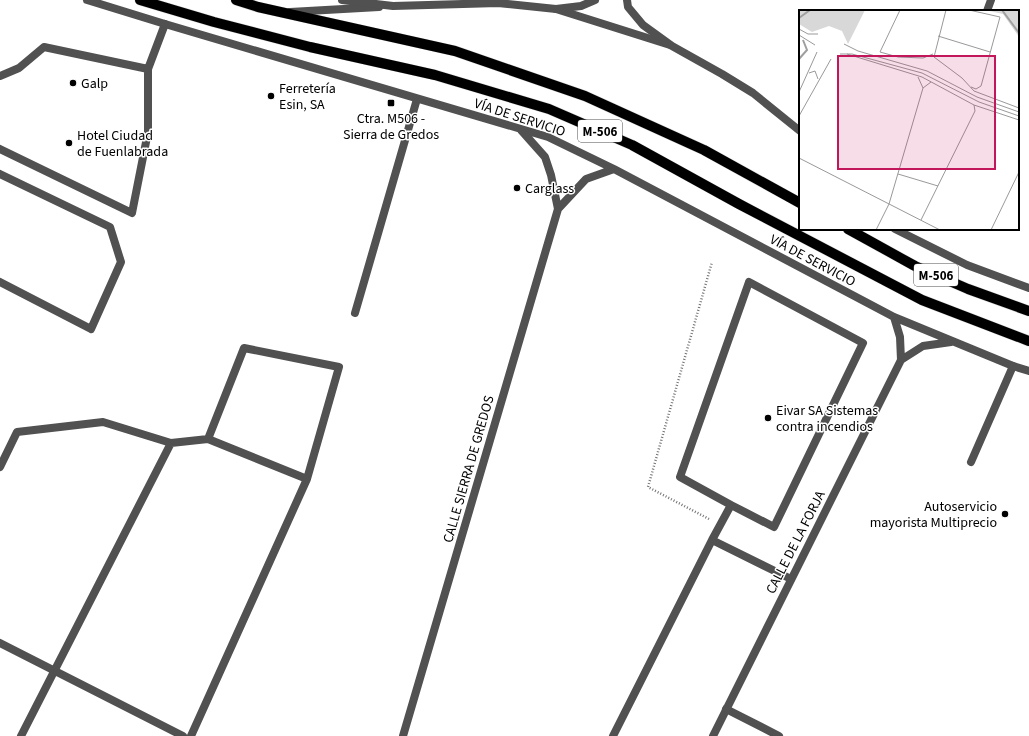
<svg xmlns="http://www.w3.org/2000/svg" width="1029" height="736" font-family="'Source Sans 3',sans-serif">
  <rect width="100%" height="100%" fill="#fff"/>
  <g fill="none" stroke-linecap="round" stroke-linejoin="round">
    <defs>
      <path id="primary" d="M 140,0 L 214,22 L 310,47 L 435,75 L 549,109 L 632,145 L 739,204 L 922,300 L 1029,341
        M 236,0 L 258,7 L 455,51 L 585,96 L 704,150 L 800,203
        M 848,229 L 915,266 L 968,289 L 1029,311"/>
    </defs>
    <use href="#primary" stroke="#dbdbdb" stroke-width="11"/>
    <path stroke="#737373" stroke-width="2.5" stroke-dasharray="1 2" stroke-linecap="butt" d="M 709,519 L 648,487 L 712,262"/>
    <path stroke="#515151" stroke-width="8" d="M 556,9 L 670,45
      M 290,12 L 379,7
      M 0,76 L 19,68 L 44,47 L 148,69 L 165,24
      M 0,149 L 132,213 L 148,132 L 148,69
      M 0,174 L 110,227 L 121,262 L 91,329 L 0,282
      M 355,313 L 417,99
      M 971,462 L 1013,366
      M 0,467 L 17,432 L 103,422 L 171,443
      M 712,540 L 731,505 L 774,527 L 863,343 L 749,282 L 680,477 L 731,505
      M 0,643 L 183,736
      M 726,709 L 779,736
      M 21,736 L 171,443 L 208,439 L 307,479
      M 191,736 L 307,479 L 339,367 L 244,348 L 208,439
      M 613,736 L 712,540 L 791,579"/>
    <path stroke="#515151" stroke-width="8" d="M 87,0 L 165,24 L 548,137 L 614,169 L 894,317 L 1013,366 L 1029,371
      M 342,0 L 393,6 L 498,3 L 556,9 L 581,6 L 595,0
      M 627,0 L 628,7 L 643,25 L 672,46 L 722,74 L 753,93 L 800,131
      M 987,11 L 991,0
      M 558,209 L 586,179 L 614,169
      M 895,229 L 967,265 L 1029,288
      M 894,317 L 900,337 L 901,360
      M 403,736 L 558,209 L 551,175 L 545,157 L 521,130
      M 713,736 L 901,360 L 923,346 L 951,342"/>
    <use href="#primary" stroke="#000" stroke-width="10"/>
  </g>
  <g fill="#000" stroke="#fff" stroke-width="1.5">
    <circle cx="73" cy="83" r="4"/>
    <circle cx="271" cy="96" r="4"/>
    <rect x="387" y="99" width="8" height="8" rx="2"/>
    <circle cx="69" cy="143" r="4"/>
    <circle cx="517" cy="188" r="4"/>
    <circle cx="768" cy="418" r="4"/>
    <circle cx="1005" cy="514" r="4"/>
  </g>
  <g text-anchor="middle" stroke-width="3" stroke-linejoin="round" paint-order="stroke">
    <g fill="#fff" stroke="#4c4c4c" stroke-width="1">
      <rect x="578" y="120" width="44" height="22" rx="3"/>
      <rect x="914" y="264" width="44" height="22" rx="3"/>
    </g>
    <g font-size="13" font-weight="bold" fill="#000">
      <text x="600" y="136">M-506</text>
      <text x="936" y="280">M-506</text>
    </g>
    <g font-size="14" fill="#000" stroke="#fff" text-anchor="start">
      <text x="81" y="88">Galp</text>
      <text x="279" y="93">Ferretería<tspan x="279" dy="16">Esin, SA</tspan></text>
      <text x="391" y="123" text-anchor="middle">Ctra. M506 -<tspan x="391" dy="16">Sierra de Gredos</tspan></text>
      <text x="77" y="140">Hotel Ciudad<tspan x="77" dy="16">de Fuenlabrada</tspan></text>
      <text x="525" y="193">Carglass</text>
      <text x="776" y="415">Eivar SA Sistemas<tspan x="776" dy="16">contra incendios</tspan></text>
      <text x="997" y="511" text-anchor="end">Autoservicio<tspan x="997" dy="16">mayorista Multiprecio</tspan></text>
    </g>
    <g font-size="14" fill="#000" stroke="#fff">
      <text transform="translate(520 117) rotate(18)" y="5">VÍA DE SERVICIO</text>
      <text transform="translate(813 260) rotate(28)" y="5">VÍA DE SERVICIO</text>
      <text transform="translate(468 469) rotate(-74)" y="5">CALLE SIERRA DE GREDOS</text>
      <text transform="translate(795 542) rotate(-63)" y="5">CALLE DE LA FORJA</text>
    </g>
  </g>
  <g transform="translate(799 10)">
    <rect width="220" height="220" fill="#fff"/>
    <path d="M 0,0 L 66,0 L 49,34 L 43,21 L 30,16 L 13,22 L 0,14 ZM 186,0 L 220,0 L 220,27 L 204,4 Z" fill="#d8d8d8"/>
    <path fill="none" stroke="#9f9f9f" stroke-width="2" d="M 203,0 L 220,23M 0,8 L 11,0M 0,49 L 8,40 L 4,30"/>
    <path fill="none" stroke="#999" stroke-width="1" d="M 101,0 L 81,42 L 99,47 L 124,48 L 134,44M 147,0 L 135,47 L 163,68 L 175,81 L 220,98M 170,0 L 201,7 L 182,76 L 177,79 L 172,77M 0,19 L 9,24 L 19,24M 0,25 L 16,35M 139,26 L 191,42M 45,34 L 59,41 L 128,61 L 178,87 L 220,102M 41,44 L 53,44 L 123,63 L 180,92 L 220,106M 48,44 L 123,67 L 175,95 L 220,110M 10,63 L 16,61 L 19,69M 119,67 L 124,78M 0,82 L 18,42M 0,106 L 32,49M 0,148 L 141,220M 99,164 L 139,176M 122,210 L 176,101 L 175,95M 77,220 L 90,194 L 124,78 L 132,72M 192,220 L 220,162"/>
    <path fill="#c2185b" fill-opacity="0.15" stroke="#c2185b" stroke-width="2" d="M 39,46 L 196,46 L 196,159 L 39,159 Z"/>
    <rect width="220" height="220" fill="none" stroke="#000" stroke-width="2"/>
  </g>
</svg>
